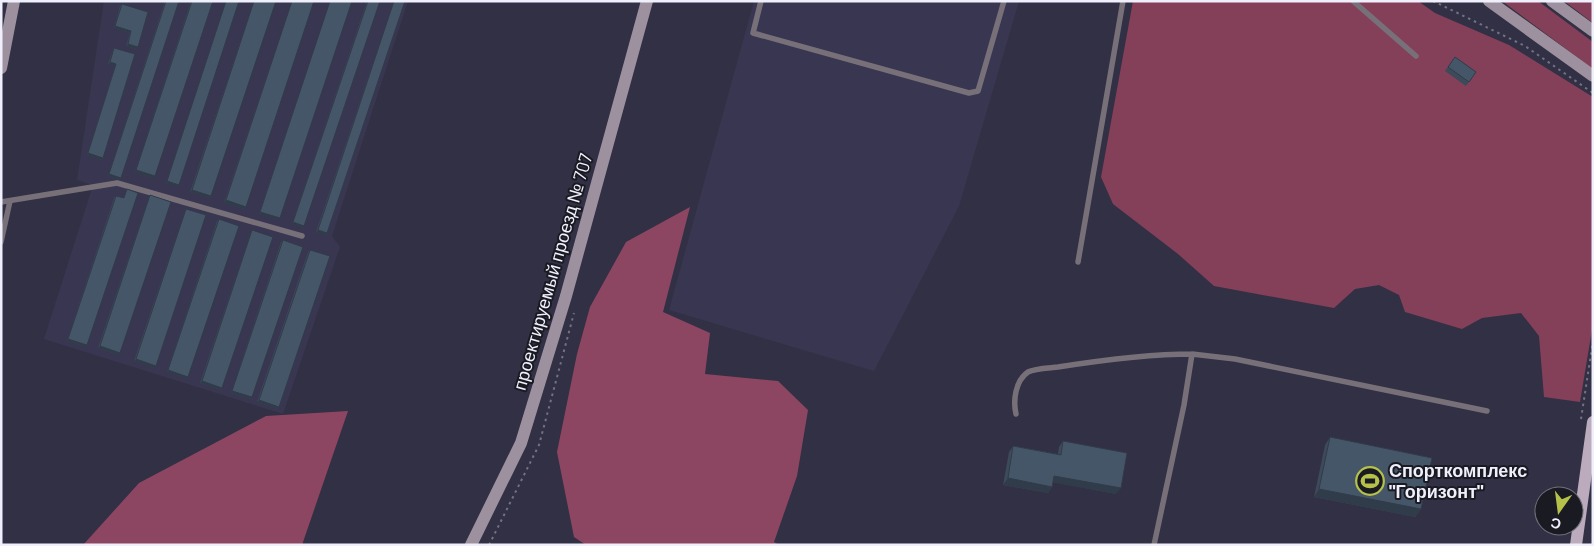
<svg xmlns="http://www.w3.org/2000/svg" width="1594" height="546" font-family="Barlow,sans-serif">
  <rect width="100%" height="100%" fill="#323045"/>
  <path fill="#393652" d="M 104,1 L 408,1 L 332,236 L 340,247 L 283,414 L 44,339 L 93,185 L 77,180 Z
    M 754,1 L 1019,1 L 959,206 L 874,371 L 669,310 Z"/>
  <path fill="#843f59" d="M 1133,1 L 1418,1 L 1435,13 L 1509,45 L 1593,97 L 1593,324 L 1580,402 L 1544,397 L 1539,336 L 1521,313 L 1482,318 L 1462,329 L 1405,312 L 1399,295 L 1379,285 L 1355,289 L 1334,308 L 1214,286 L 1178,254 L 1113,204 L 1101,177 Z
    M 1502,1 L 1538,1 L 1593,42 L 1593,69 Z
    M 1564,1 L 1593,1 L 1593,23 Z"/>
  <path fill="#8d4661" d="M 690,207 L 663,312 L 710,333 L 705,374 L 778,381 L 808,410 L 797,476 L 774,542 L 779,545 L 586,545 L 574,537 L 557,452 L 577,354 L 590,307 L 626,242 Z
    M 348,411 L 302,545 L 83,545 L 139,483 L 266,416 Z"/>
  <g fill="none" stroke-linecap="round" stroke-linejoin="round">
    <path stroke="#737284" stroke-width="2" stroke-dasharray="2.5 4" stroke-linecap="butt" d="M 1433,1 L 1525,46 L 1593,93
      M 1581,419 L 1593,341
      M 489,545 L 539,445 L 574,313"/>
    <path stroke="#787079" stroke-width="5.5" d="M 761,1 L 753,33 L 969,93 L 978,91 L 1004,1
      M 1353,1 L 1416,56
      M 1,202 L 117,183 L 302,236
      M 1,242 L 10,201
      M 1078,262 L 1123,1
      M 1016,414 C 1013,401 1015,381 1028,372 C 1035,368 1050,368 1058,367 C 1103,360 1147,354 1192,354
      M 1154,545 L 1184,405 L 1192,354 L 1235,359 L 1487,411"/>
    <path stroke="#9e919f" stroke-width="12" d="M 1489,1 L 1593,76
      M 1552,1 L 1593,31
      M 1,68 L 14,1
      M 471,545 L 521,443 L 566,296 L 647,1"/>
    <path stroke="#bbabbd" stroke-width="12" d="M 1576,545 L 1593,422"/>
  </g>
  <path fill="#3c4a5a" d="M 165,1 L 179,1 L 121,178 L 120,180 L 108,176 Z
    M 191,1 L 213,1 L 155,176 L 154,179 L 135,172 Z
    M 226,1 L 239,1 L 177,187 L 166,183 Z
    M 254,1 L 276,1 L 210,198 L 190,192 Z
    M 292,1 L 314,1 L 246,207 L 244,209 L 224,203 Z
    M 330,1 L 352,1 L 278,220 L 259,214 Z
    M 367,1 L 380,1 L 303,228 L 292,224 Z
    M 394,1 L 405,1 L 327,233 L 326,236 L 316,232 Z
    M 122,4 L 138,47 L 137,49 L 126,46 L 130,33 L 114,28 L 120,6 Z
    M 114,48 L 135,54 L 103,158 L 101,160 L 87,155 L 115,66 L 108,64 L 113,50 Z
    M 1455,57 L 1476,72 L 1466,86 L 1445,71 Z
    M 127,189 L 86,347 L 67,341 L 114,198 L 116,196 L 124,198 Z
    M 150,195 L 119,355 L 98,348 L 149,197 Z
    M 186,209 L 154,368 L 134,361 L 185,211 Z
    M 219,219 L 187,379 L 167,372 L 217,221 Z
    M 252,230 L 222,388 L 221,390 L 200,383 L 251,232 Z
    M 283,240 L 251,399 L 231,393 L 281,242 Z
    M 310,250 L 278,409 L 257,402 L 308,252 Z
    M 1330,437 L 1421,509 L 1415,517 L 1314,497 L 1325,445 Z
    M 1063,441 L 1116,494 L 1053,482 L 1052,487 L 1048,493 L 1003,485 L 1009,452 L 1013,446 L 1058,454 L 1059,447 Z"/>
  <path fill="#313c4a" d="M 115,26 L 131,31 L 130,33 L 114,28 Z
    M 128,44 L 138,47 L 137,49 L 126,46 Z
    M 110,62 L 116,64 L 115,66 L 108,64 Z
    M 88,153 L 103,158 L 101,160 L 87,155 Z
    M 136,170 L 155,176 L 154,179 L 135,172 Z
    M 109,174 L 121,178 L 120,180 L 108,176 Z
    M 167,181 L 179,185 L 177,187 L 166,183 Z
    M 192,190 L 211,196 L 210,198 L 190,192 Z
    M 226,200 L 246,207 L 244,209 L 224,203 Z
    M 260,212 L 280,218 L 278,220 L 259,214 Z
    M 293,222 L 304,226 L 303,228 L 292,224 Z
    M 318,230 L 327,233 L 326,236 L 316,232 Z
    M 68,339 L 87,345 L 86,347 L 67,341 Z
    M 100,346 L 120,353 L 119,355 L 98,348 Z
    M 136,359 L 156,366 L 154,368 L 134,361 Z
    M 168,370 L 188,377 L 187,379 L 167,372 Z
    M 202,381 L 222,388 L 221,390 L 200,383 Z
    M 232,391 L 252,397 L 251,399 L 231,393 Z
    M 259,400 L 279,407 L 278,409 L 257,402 Z
    M 1054,476 L 1121,488 L 1116,494 L 1050,482 Z
    M 1008,478 L 1052,487 L 1048,493 L 1003,485 Z
    M 1319,489 L 1421,509 L 1415,517 L 1314,497 Z"/>
  <path fill="#465669" stroke="#313c4a" d="M 166,1 L 179,1 L 121,178 L 109,174 Z
    M 192,1 L 213,1 L 155,176 L 136,170 Z
    M 226,1 L 239,1 L 179,185 L 167,181 Z
    M 254,1 L 276,1 L 211,196 L 192,190 Z
    M 292,1 L 314,1 L 246,207 L 226,200 Z
    M 330,1 L 352,1 L 280,218 L 260,212 Z
    M 368,1 L 380,1 L 304,226 L 293,222 Z
    M 394,1 L 405,1 L 327,233 L 318,230 Z
    M 122,4 L 148,12 L 138,47 L 128,44 L 131,31 L 115,26 Z
    M 114,48 L 135,54 L 103,158 L 88,153 L 116,64 L 110,62 Z
    M 1455,57 L 1476,72 L 1469,82 L 1448,67 Z
    M 127,189 L 138,193 L 87,345 L 68,339 L 116,196 L 124,198 Z
    M 150,195 L 171,202 L 120,353 L 100,346 Z
    M 186,209 L 206,215 L 156,366 L 136,359 Z
    M 219,219 L 239,226 L 188,377 L 168,370 Z
    M 252,230 L 273,237 L 222,388 L 202,381 Z
    M 283,240 L 303,247 L 252,397 L 232,391 Z
    M 310,250 L 330,256 L 279,407 L 259,400 Z
    M 1330,437 L 1432,458 L 1421,509 L 1319,489 Z
    M 1063,441 L 1127,453 L 1121,488 L 1054,476 L 1052,487 L 1008,478 L 1013,446 L 1061,455 Z"/>
  <defs>
    <symbol id="stadium-ring" viewBox="-11 -11 22 22"><circle r="9.5" fill="#1a1a23" stroke="#b6c149" stroke-width="1.5"/><path d="M0-5a6.5 5 0 1 0 0 10a6.5 5 0 1 0 0-10ZM-3.5-1.8h7v3.6h-7Z" fill="#b6c149"/></symbol>
  </defs>
  <g fill-rule="evenodd">
    <use href="#stadium-ring" x="1354" y="465" width="32" height="32"/>
  </g>
  <g text-anchor="middle" stroke-width="4" stroke-linejoin="round" paint-order="stroke">
    <g font-size="18" fill="#f0f0fd" stroke="#1a1a23">
      <text transform="translate(553 272) rotate(-74)" y="6">проектируемый проезд № 707</text>
    </g>
    <g font-size="18" font-weight="bold" fill="#f0f0fd" stroke="#1a1a23" text-anchor="start">
      <text x="1389" y="477">Спорткомплекс<tspan x="1389" dy="21">"Горизонт"</tspan></text>
    </g>
  </g>
  <rect width="1594" height="546" fill="none" stroke="#f0f0fd" stroke-width="5"/>
  <g transform="translate(1559 511) rotate(194)"><circle r="24" fill="#1a1a23" stroke="#70707a"/>
  <path d="M0-4L9 19L0 12L-9 19Z" fill="#b6c149"/>
  <text y="-8" font-size="14" font-weight="bold" text-anchor="middle" fill="#f0f0fd">С</text>
  </g>
</svg>
